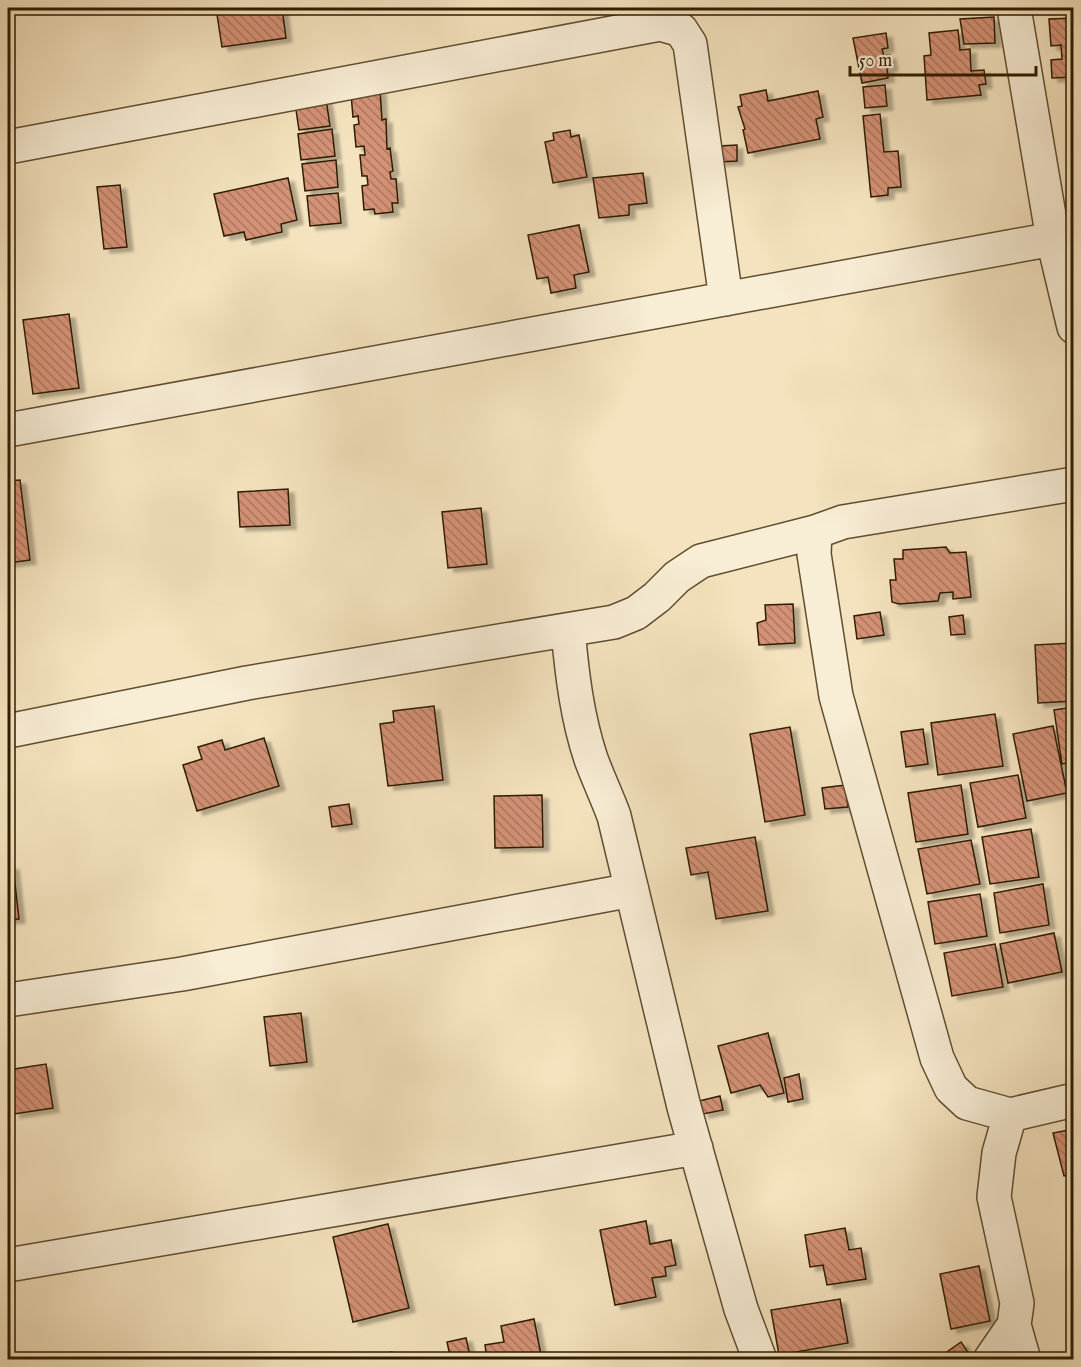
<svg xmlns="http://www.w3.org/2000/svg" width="1081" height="1367" font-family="'IM FELL English',serif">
  <defs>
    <pattern id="building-back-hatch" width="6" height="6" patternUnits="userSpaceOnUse" patternTransform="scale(1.5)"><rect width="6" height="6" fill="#d39175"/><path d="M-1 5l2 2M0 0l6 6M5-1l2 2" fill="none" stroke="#ac765e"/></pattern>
    <filter id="shadow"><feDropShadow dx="6" dy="4" stdDeviation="1.5" flood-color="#0004"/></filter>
  </defs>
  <rect width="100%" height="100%" fill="#f4e3be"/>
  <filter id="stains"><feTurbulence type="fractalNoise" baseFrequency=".00333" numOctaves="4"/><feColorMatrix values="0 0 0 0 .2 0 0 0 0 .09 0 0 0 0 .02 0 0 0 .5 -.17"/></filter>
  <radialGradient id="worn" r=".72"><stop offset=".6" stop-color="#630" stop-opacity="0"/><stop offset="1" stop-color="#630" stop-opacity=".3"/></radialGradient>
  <path fill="url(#building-back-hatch)" stroke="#2e1c01" stroke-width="1.5" filter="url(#shadow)" d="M 216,8 L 282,8 L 286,38 L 222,47 Z
    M 994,17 L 995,43 L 964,44 L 960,19 Z
    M 1074,18 L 1074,77 L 1052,78 L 1051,60 L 1062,59 L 1061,45 L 1051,46 L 1049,19 Z
    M 958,30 L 960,50 L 970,49 L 971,71 L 984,70 L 986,84 L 979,85 L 981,95 L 927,100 L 924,56 L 931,55 L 929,33 Z
    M 886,33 L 888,48 L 882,49 L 884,56 L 890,55 L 892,67 L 887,68 L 888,78 L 862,83 L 853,38 Z
    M 885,85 L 887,106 L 865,108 L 863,87 Z
    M 380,90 L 382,120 L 386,119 L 387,149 L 390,148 L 393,171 L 390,172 L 391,179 L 396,179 L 398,203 L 392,203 L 393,212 L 375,214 L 374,209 L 364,210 L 362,186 L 368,185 L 367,176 L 362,176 L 360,155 L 365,155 L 364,146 L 356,147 L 354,125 L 359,124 L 358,116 L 353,117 L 351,94 Z
    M 766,90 L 768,101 L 818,91 L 823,117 L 816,119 L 820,139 L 748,153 L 743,130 L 745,129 L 738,107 L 742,106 L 740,95 Z
    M 326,99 L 330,126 L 299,130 L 295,103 Z
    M 880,114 L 884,152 L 898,151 L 901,187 L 888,188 L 888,195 L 871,197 L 863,116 Z
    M 332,129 L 335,156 L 301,160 L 298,134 Z
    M 570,130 L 571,137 L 579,135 L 587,177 L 553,183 L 545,142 L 554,140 L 553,133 Z
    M 737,145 L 737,161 L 719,162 L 719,146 Z
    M 336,160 L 338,187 L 305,191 L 302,164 Z
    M 643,173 L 647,203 L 629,205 L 629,215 L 599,218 L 593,178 Z
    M 288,178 L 297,220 L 281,224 L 282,232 L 246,240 L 244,232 L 224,236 L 214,194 Z
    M 120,185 L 127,247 L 104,249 L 97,187 Z
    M 338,193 L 341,223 L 310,226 L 307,196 Z
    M 579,225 L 589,272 L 574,275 L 576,288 L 551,293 L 548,277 L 537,279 L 528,235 Z
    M 69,314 L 79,388 L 33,394 L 23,320 Z
    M 20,480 L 30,560 L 8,563 L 8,481 Z
    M 288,489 L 290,525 L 240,527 L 238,492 Z
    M 481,508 L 487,564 L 448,568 L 442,512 Z
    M 946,547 L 950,553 L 966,552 L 971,597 L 953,599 L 953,592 L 940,593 L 938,601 L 899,604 L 892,602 L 890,580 L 896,580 L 894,559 L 903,559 L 903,550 Z
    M 793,604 L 795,643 L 759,645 L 757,623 L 766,620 L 765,605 Z
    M 880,612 L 884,635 L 857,639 L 854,616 Z
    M 963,615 L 965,634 L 951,635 L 949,617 Z
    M 1073,643 L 1074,701 L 1038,703 L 1035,645 Z
    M 434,706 L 443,780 L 388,786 L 380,724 L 394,722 L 393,711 Z
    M 1074,707 L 1074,762 L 1062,764 L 1054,710 Z
    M 995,714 L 1003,766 L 938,775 L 931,723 Z
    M 1053,726 L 1067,793 L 1027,801 L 1013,734 Z
    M 790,727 L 805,815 L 765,822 L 750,734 Z
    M 923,729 L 928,764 L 906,767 L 901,732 Z
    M 264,738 L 279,786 L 197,811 L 183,765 L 202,759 L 198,747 L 222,740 L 225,750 Z
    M 1018,775 L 1026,818 L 978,827 L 970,783 Z
    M 845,785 L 848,807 L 825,809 L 822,788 Z
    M 961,785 L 968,834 L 916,842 L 908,793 Z
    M 542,795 L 543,847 L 495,848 L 494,796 Z
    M 349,804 L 352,824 L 332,827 L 329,807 Z
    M 1031,829 L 1039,877 L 990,884 L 982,837 Z
    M 755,837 L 768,911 L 716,919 L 708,872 L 691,875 L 686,848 Z
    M 971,840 L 980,884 L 927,894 L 918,849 Z
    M 8,866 L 13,866 L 19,919 L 8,920 Z
    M 1043,884 L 1049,925 L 1000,933 L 994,893 Z
    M 980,894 L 987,936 L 935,944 L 928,902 Z
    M 1054,933 L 1062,972 L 1008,983 L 1000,944 Z
    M 995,944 L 1003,987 L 952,996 L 944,953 Z
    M 301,1013 L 307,1062 L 270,1066 L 264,1017 Z
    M 768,1033 L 784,1093 L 768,1097 L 760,1085 L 731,1093 L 718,1046 Z
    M 46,1064 L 53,1108 L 14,1114 L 8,1070 Z
    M 799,1074 L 803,1099 L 788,1102 L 784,1078 Z
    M 720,1096 L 723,1110 L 703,1114 L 699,1101 Z
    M 1074,1129 L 1074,1174 L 1064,1176 L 1053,1133 Z
    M 646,1221 L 650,1244 L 671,1240 L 676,1265 L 665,1267 L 666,1276 L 652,1278 L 656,1297 L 615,1305 L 600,1230 Z
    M 388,1224 L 409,1308 L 353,1322 L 333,1237 Z
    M 845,1228 L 849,1250 L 861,1248 L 866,1279 L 827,1285 L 823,1265 L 810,1267 L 805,1235 Z
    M 979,1266 L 990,1321 L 951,1329 L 940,1274 Z
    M 840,1299 L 848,1343 L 779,1355 L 771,1310 Z
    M 534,1319 L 542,1360 L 487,1360 L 485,1345 L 504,1342 L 501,1326 Z
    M 466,1338 L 471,1360 L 451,1360 L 447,1342 Z
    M 961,1342 L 971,1357 L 966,1360 L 948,1360 L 944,1354 Z
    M 392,1352 L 394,1360 L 366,1360 L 366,1356 Z"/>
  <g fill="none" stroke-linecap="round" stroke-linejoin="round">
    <defs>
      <path id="minor" d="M 1014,8 L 1053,239 L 1074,327
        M 8,147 L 660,24 L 681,30 L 690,44 L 726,299
        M 8,430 L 1053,239
        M 568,630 C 572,674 577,717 591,759 C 598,778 607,797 614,816 L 684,1107 L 741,1309 L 760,1360
        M 8,731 L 247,683 L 614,622 L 636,613 L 657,597 L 677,577 L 701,561 L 815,532
        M 8,1000 L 182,974 L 632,890
        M 1010,1115 L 967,1103 L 951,1088 L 937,1058 L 836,696 L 814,554 L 815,532 L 843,522 L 1074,484
        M 8,1265 L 696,1148
        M 1014,1325 L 1017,1303 L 994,1197 L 999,1153 L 1010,1115 L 1074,1100
        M 990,1360 L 1014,1325 L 1024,1360"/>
    </defs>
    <use href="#minor" stroke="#604e30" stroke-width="36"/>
    <use href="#minor" stroke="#f8edd5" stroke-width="33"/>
  </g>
  <rect width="1081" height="1367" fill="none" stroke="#f4e3be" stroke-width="30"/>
  <rect x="9" y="9" width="1063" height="1349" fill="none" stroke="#2e1c01" stroke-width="3"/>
  <rect x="15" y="15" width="1051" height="1337" fill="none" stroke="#2e1c01" stroke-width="1.5"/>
  <path d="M850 66v9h186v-9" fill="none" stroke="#2e1c01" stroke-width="3"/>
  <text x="859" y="66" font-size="18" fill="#2e1c01" stroke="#f8edd5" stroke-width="4.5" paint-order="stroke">50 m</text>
  <rect width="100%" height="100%" filter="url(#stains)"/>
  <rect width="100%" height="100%" fill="url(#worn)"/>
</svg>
